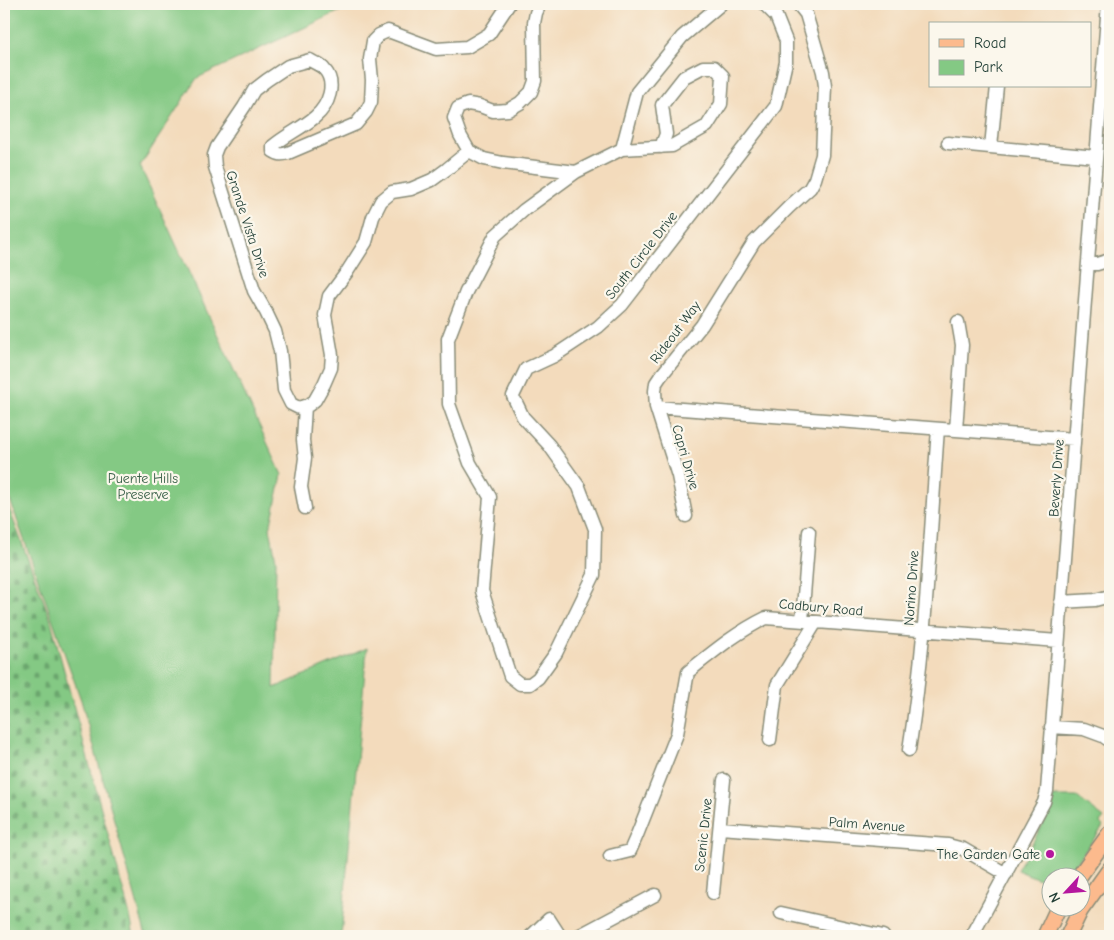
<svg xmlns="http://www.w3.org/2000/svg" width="1114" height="940" font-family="'Comic Neue',sans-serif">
  <defs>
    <pattern id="cemetery-stones" width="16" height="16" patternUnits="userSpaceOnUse" patternTransform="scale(1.25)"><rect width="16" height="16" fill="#84c984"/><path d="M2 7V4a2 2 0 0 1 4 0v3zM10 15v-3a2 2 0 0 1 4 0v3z" fill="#6ba46d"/></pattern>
  </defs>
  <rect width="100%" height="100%" fill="#fbf7ec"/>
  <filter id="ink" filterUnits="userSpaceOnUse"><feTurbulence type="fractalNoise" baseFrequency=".02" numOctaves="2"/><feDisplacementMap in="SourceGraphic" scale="10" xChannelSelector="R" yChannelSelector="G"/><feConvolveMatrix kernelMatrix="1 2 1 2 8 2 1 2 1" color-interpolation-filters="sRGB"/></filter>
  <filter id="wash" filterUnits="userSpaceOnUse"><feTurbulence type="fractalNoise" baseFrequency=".0096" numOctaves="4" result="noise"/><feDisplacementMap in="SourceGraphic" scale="20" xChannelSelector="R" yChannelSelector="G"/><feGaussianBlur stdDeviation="1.12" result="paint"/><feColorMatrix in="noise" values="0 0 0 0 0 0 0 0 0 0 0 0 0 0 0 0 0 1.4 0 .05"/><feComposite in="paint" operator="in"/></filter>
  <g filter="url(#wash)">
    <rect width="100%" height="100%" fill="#f3dbbc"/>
    <path fill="#84c984" stroke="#52835c" d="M 4,4 L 355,4 L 197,78 L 140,166 L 282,475 L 270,528 L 276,560 L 274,688 L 367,648 L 341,936 L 146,936 L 81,700 L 4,483 Z
      M 1053,797 L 1077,797 L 1104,818 L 1100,823 L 1103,826 L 1067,877 L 1052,878 L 1051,884 L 1017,870 L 1053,806 Z"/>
    <path fill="url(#cemetery-stones)" stroke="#52835c" d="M 4,495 L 50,618 L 130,916 L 134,936 L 4,936 Z"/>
  </g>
  <g filter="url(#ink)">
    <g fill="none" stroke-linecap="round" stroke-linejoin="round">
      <defs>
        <path id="minor" d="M 540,4 L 536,13 L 534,23 L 535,81 L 531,92 L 520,103 L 508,110 L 493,111 L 480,106 L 468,104 L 458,108 L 454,118 L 460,135 L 469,151 L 484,159 L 503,163 L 576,172
          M 721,4 L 682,37 L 637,92 L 622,149 L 576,172 L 524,210 L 495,236 L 466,292 L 448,339 L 449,404 L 470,463 L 490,497 L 482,591 L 510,676 L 520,684 L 530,684 L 538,678 L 556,653 L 594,575 L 595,529 L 579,487 L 549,445 L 523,417 L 513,396 L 526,369 L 554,356 L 598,327 L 622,305 L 776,106 L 786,62 L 786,41 L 776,16 L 764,4
          M 948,143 L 1096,157
          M 991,147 L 997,86
          M 622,149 L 672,146 L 707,126 L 721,104 L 723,76 L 714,67 L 703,67 L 684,77 L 662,105 L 666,134 L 661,147
          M 469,151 L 447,169 L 432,180 L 411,189 L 392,192 L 381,201 L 373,217 L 366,242 L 347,272 L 329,296 L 325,315 L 332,355 L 331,368 L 324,384 L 315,400 L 309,405 L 299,408 L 291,404 L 284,390 L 280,351 L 275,331 L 266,312 L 254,291 L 215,167 L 214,155 L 217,147 L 244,107 L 254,90 L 267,80 L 288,66 L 310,60 C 314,63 321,65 324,69 C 337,83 329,105 315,117 C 302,128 286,135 273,146 L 273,151 C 279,155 282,155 288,153 L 356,124 L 366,112 L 371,102 L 372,80 L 370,59 L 373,41 L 379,35 L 388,31 L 436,49 L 467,47 L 489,34 L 509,4
          M 1088,264 L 1097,264 L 1110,260
          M 305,406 L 303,440 L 305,458 L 301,487 L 305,508
          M 656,407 L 1074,439
          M 956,430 L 962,345 L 958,322
          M 686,516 L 678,476 L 656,407 L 655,391 L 656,383 L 660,377 L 702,325 L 754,242 L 789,207 L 810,188 L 815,179 L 822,155 L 825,86 L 823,72 L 806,14 L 798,4
          M 1061,602 L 1095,600 L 1110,596
          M 802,621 L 809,532
          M 1051,727 L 1084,729 L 1103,736 L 1110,741
          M 770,740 L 777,685 L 816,622
          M 909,750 C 926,644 930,536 938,429
          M 720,828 L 948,845 L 963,849 L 1006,874
          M 610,856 L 630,851 L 637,835 L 677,734 L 688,672 C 713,652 737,632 766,618 L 1058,641
          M 713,893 L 724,780
          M 781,913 L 883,936
          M 531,936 L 549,919 L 560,936
          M 578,936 L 655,895
          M 972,936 L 1044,802 L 1047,791 L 1108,4"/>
        <path id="major" d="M 1078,878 L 1110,833
          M 1045,936 L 1058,908
          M 1068,936 L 1080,911 L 1110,869"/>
      </defs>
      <use href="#minor" stroke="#898c78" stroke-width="15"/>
      <use href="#major" stroke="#898c78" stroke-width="18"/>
      <use href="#minor" stroke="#fff" stroke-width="12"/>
      <use href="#major" stroke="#fcba8d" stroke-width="15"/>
    </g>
  </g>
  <circle fill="#b5179e" stroke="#fbf7ec" stroke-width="2" cx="1050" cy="854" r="5"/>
  <g text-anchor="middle" stroke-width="4.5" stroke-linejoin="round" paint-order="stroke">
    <g font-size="14" fill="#1f3d34" stroke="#fbf7ec">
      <text transform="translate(248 224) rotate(72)" y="5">Grande Vista Drive</text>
      <text transform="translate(641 255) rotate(-52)" y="5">South Circle Drive</text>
      <text transform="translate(675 332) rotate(-53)" y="5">Rideout Way</text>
      <text transform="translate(686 457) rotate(74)" y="5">Capri Drive</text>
      <text transform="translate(1056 478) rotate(-86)" y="5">Beverly Drive</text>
      <text transform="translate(911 588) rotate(-86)" y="5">Norino Drive</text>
      <text transform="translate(821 607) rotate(5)" y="5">Cadbury Road</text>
      <text transform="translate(867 824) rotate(4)" y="5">Palm Avenue</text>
      <text transform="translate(703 835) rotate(-84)" y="5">Scenic Drive</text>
    </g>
    <g font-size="14" fill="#386048" stroke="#fbf7ec">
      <text x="143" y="483">Puente Hills<tspan x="143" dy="16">Preserve</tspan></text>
    </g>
    <g font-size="14" fill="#1f3d34" stroke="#fbf7ec" text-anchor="end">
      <text x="1040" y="859">The Garden Gate</text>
    </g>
  </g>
  <rect width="1114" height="940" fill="none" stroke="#fbf7ec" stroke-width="20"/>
  <rect x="929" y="22" width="162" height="65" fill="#fbf7ec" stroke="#a3ada2"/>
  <rect x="939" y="39" width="25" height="8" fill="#fcba8d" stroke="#a3ada2"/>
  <text x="974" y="48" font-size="15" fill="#1f3d34">Road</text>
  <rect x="939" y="60" width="25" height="15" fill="#84c984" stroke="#a3ada2"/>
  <text x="974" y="72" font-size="15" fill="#1f3d34">Park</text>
  <g transform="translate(1066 892) rotate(244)"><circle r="24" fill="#fbf7ec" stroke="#a3ada2"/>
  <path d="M0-4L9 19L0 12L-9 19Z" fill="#b5179e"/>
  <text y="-8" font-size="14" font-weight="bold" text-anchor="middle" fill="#1f3d34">N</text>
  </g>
</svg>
